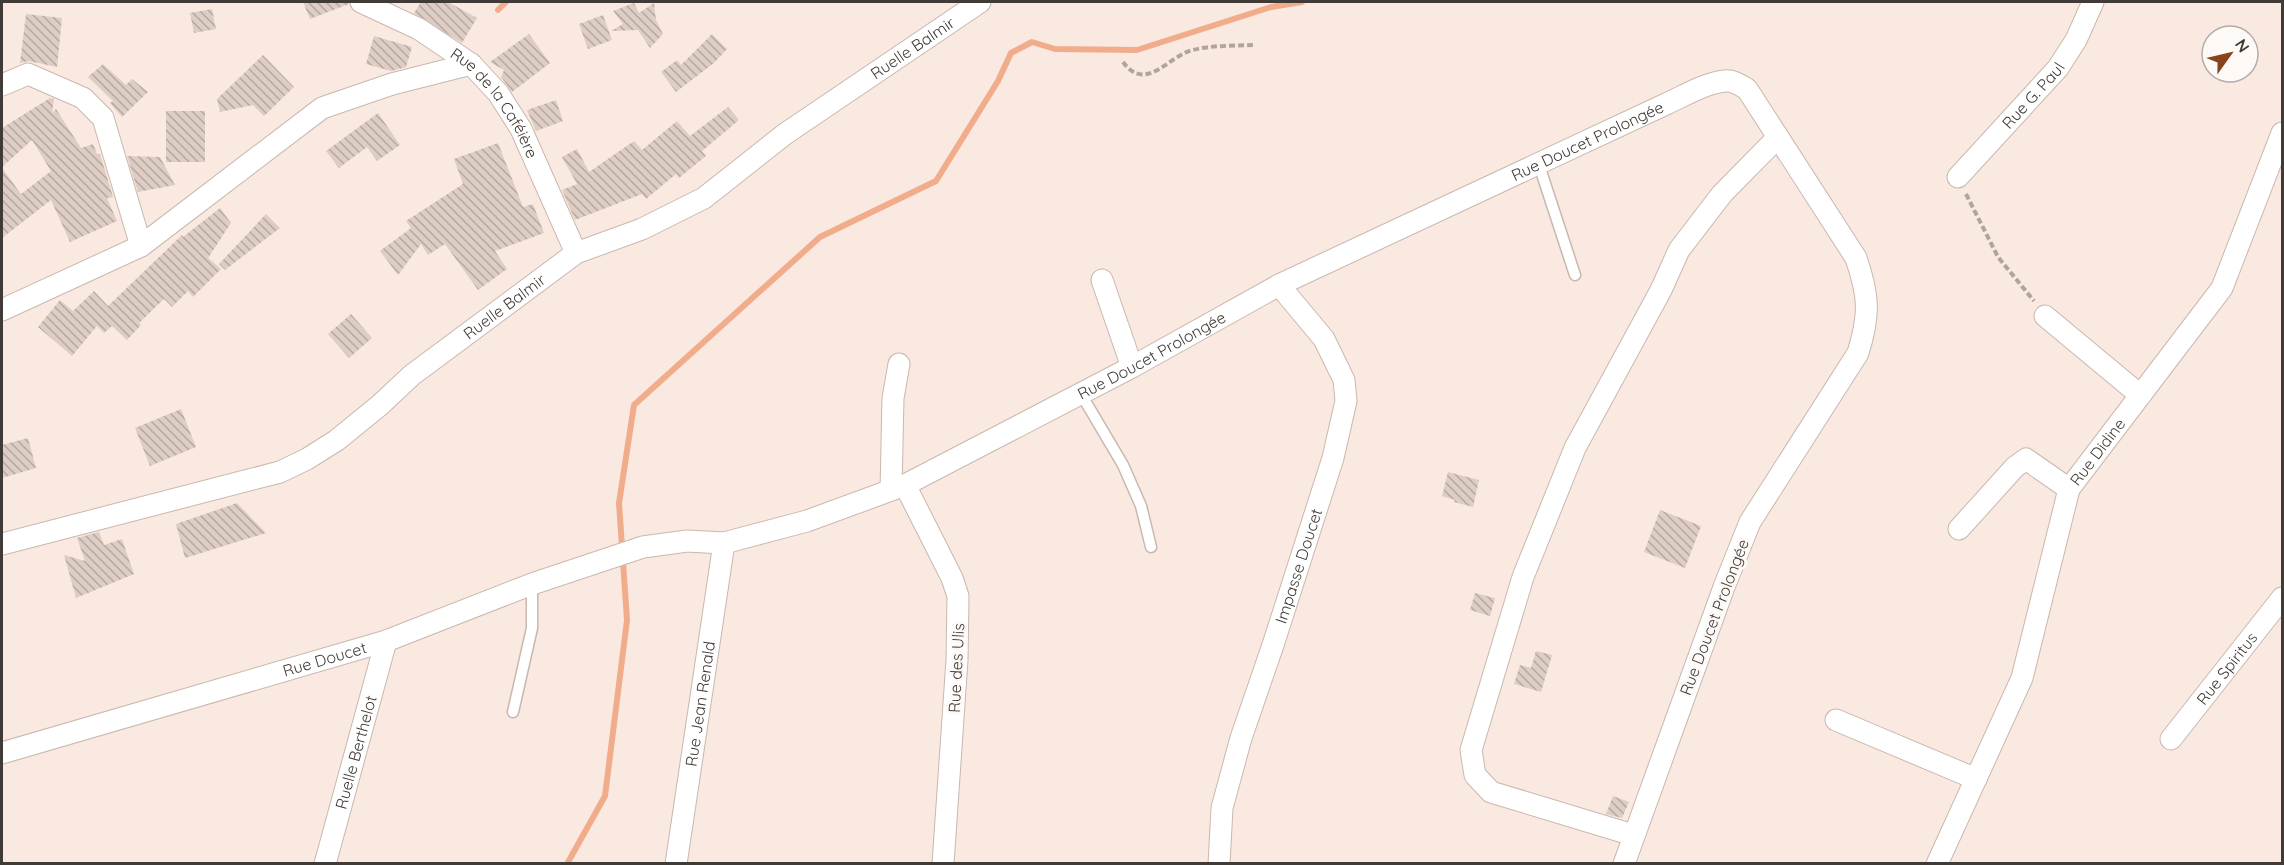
<svg xmlns="http://www.w3.org/2000/svg" width="2284" height="865" font-family="Quicksand,sans-serif">
  <defs>
    <pattern id="building-back-hatch" width="6" height="6" patternUnits="userSpaceOnUse" patternTransform="scale(1.5)"><rect width="6" height="6" fill="#decdc4"/><path d="M-1 5l2 2M0 0l6 6M5-1l2 2" fill="none" stroke="#b6a8a0"/></pattern>
  </defs>
  <rect width="100%" height="100%" fill="#fae9e0"/>
  <g fill="none" stroke-linecap="round" stroke-linejoin="round">
    <path stroke="#f1ad8b" stroke-width="6" d="M 498,10 L 506,2
      M 567,864 L 605,796 L 627,620 L 619,503 L 634,405 L 820,237 L 936,181 L 998,81 L 1011,53 L 1032,42 L 1055,49 L 1137,50 L 1271,7 L 1302,2"/>
  </g>
  <path fill="url(#building-back-hatch)" d="M 303,2 L 349,2 L 349,4 L 310,19 Z
    M 421,2 L 448,2 L 477,18 L 462,43 L 414,13 Z
    M 634,3 L 639,13 L 654,3 L 656,20 L 663,34 L 650,48 L 638,30 L 611,31 L 623,24 L 613,11 Z
    M 212,9 L 216,29 L 194,33 L 190,13 Z
    M 26,14 L 62,18 L 57,67 L 29,61 L 20,63 Z
    M 603,15 L 612,40 L 588,49 L 579,24 Z
    M 529,34 L 550,63 L 512,92 L 501,77 L 504,70 L 490,62 Z
    M 712,34 L 727,49 L 714,63 L 676,92 L 661,72 L 677,60 L 681,65 Z
    M 374,36 L 412,47 L 406,67 L 391,71 L 366,64 Z
    M 263,55 L 294,87 L 264,116 L 253,105 L 220,112 L 217,99 Z
    M 103,64 L 126,85 L 132,79 L 148,92 L 122,117 L 110,103 L 113,101 L 88,77 Z
    M 50,98 L 54,99 L 52,113 L 56,109 L 81,148 L 93,144 L 97,154 L 100,154 L 113,197 L 107,198 L 117,221 L 70,242 L 51,200 L 2,238 L 2,168 L 21,194 L 51,171 L 32,140 L 2,167 L 2,128 Z
    M 556,100 L 563,121 L 536,131 L 527,110 Z
    M 728,107 L 739,120 L 702,151 L 706,156 L 679,178 L 676,174 L 646,199 L 642,194 L 575,220 L 562,190 L 577,184 L 562,157 L 577,149 L 589,172 L 634,141 L 642,150 L 677,121 L 690,136 Z
    M 166,111 L 205,111 L 205,162 L 166,162 Z
    M 378,113 L 400,145 L 377,161 L 367,147 L 339,168 L 326,151 Z
    M 498,143 L 523,207 L 533,204 L 544,233 L 495,251 L 507,269 L 478,290 L 445,244 L 428,255 L 421,244 L 398,275 L 380,251 L 411,228 L 406,221 L 463,184 L 454,159 Z
    M 127,156 L 160,157 L 175,185 L 138,192 Z
    M 220,208 L 231,223 L 208,258 L 221,269 L 193,297 L 188,291 L 172,307 L 164,299 L 139,323 L 141,325 L 127,340 L 112,326 L 104,333 L 97,326 L 72,356 L 38,327 L 60,300 L 73,311 L 94,291 L 108,306 L 182,235 L 183,237 Z
    M 266,214 L 280,228 L 225,270 L 219,264 Z
    M 351,314 L 372,338 L 349,358 L 328,334 Z
    M 181,409 L 196,447 L 150,466 L 135,428 Z
    M 28,438 L 36,468 L 2,478 L 2,445 Z
    M 1448,472 L 1479,480 L 1473,507 L 1454,502 L 1455,500 L 1442,496 Z
    M 237,503 L 266,533 L 185,558 L 176,524 Z
    M 1660,510 L 1701,526 L 1685,568 L 1644,552 Z
    M 99,532 L 104,545 L 122,539 L 134,574 L 76,598 L 64,555 L 85,561 L 77,538 Z
    M 1475,593 L 1495,598 L 1490,616 L 1470,610 Z
    M 1536,651 L 1552,655 L 1541,692 L 1514,684 L 1520,665 L 1531,668 Z
    M 1613,796 L 1629,802 L 1622,818 L 1606,814 Z"/>
  <g fill="none" stroke-linecap="round" stroke-linejoin="round">
    <defs>
      <path id="service" d="M 1538,162 L 1575,275
        M 1081,394 L 1123,465 L 1141,506 L 1151,547
        M 513,712 L 532,628 L 532,584"/>
      <g id="minor">
        <path id="s1" d="M 361,2 L 419,29 L 471,64 L 498,93 L 521,129 L 576,253"/>
        <path d="M 2,85 L 28,74 L 83,98 L 103,118 L 141,246"/>
        <path id="s2" d="M 1958,177 L 2058,68 L 2076,40 L 2093,2"/>
        <path d="M 1102,280 L 1132,367"/>
        <path d="M 2,310 L 141,246 L 322,108 L 392,84 L 471,64"/>
        <path d="M 2045,316 L 2140,395"/>
        <path d="M 905,485 L 952,578 L 958,596 L 957,660 L 943,864"/>
        <path d="M 891,490 L 893,398 L 899,364"/>
        <path d="M 1959,529 L 2015,467 L 2026,459 L 2069,489"/>
        <path id="s3" d="M 2,544 L 280,472 L 307,459 L 337,440 L 380,405 L 412,375 L 576,253 L 642,229 L 704,198 L 785,134 L 980,2"/>
        <path d="M 1836,720 L 1976,779"/>
        <path id="s4" d="M 2171,739 L 2282,598"/>
        <path id="s5" d="M 2,753 L 386,641 L 532,584 L 643,547 L 687,541 L 724,543 L 807,521 L 905,485 L 1132,367 L 1279,285 L 1666,104 C 1684,96 1705,83 1725,81 C 1733,80 1740,85 1747,89 L 1856,258 C 1869,296 1870,314 1858,353 L 1750,522 L 1724,587 L 1624,864"/>
        <path d="M 1633,835 L 1491,792 L 1475,775 L 1471,750 L 1523,577 L 1575,448 L 1661,290 L 1679,250 L 1722,194 L 1778,137"/>
        <path id="s6" d="M 325,864 L 386,641"/>
        <path id="s7" d="M 676,864 L 724,543"/>
        <path id="s8" d="M 1219,864 L 1222,808 L 1241,738 L 1273,645 L 1333,458 L 1346,401 L 1344,380 L 1324,339 L 1279,285"/>
        <path id="s9" d="M 1937,864 L 2022,678 L 2069,489 L 2222,288 L 2282,133"/>
      </g>
    </defs>
    <use href="#service" stroke="#c8b8af" stroke-width="13"/>
    <use href="#minor" stroke="#c8b8af" stroke-width="23"/>
    <path stroke="#b1a49d" stroke-width="4" stroke-dasharray="6 3" stroke-linecap="butt" d="M 1123,62 C 1146,94 1169,55 1193,50 C 1212,45 1234,46 1254,45
      M 1966,194 L 1998,257 L 2034,301"/>
    <use href="#service" stroke="#fff" stroke-width="10"/>
    <use href="#minor" stroke="#fff" stroke-width="21"/>
  </g>
  <g text-anchor="middle" stroke-width="6" stroke-linejoin="round" paint-order="stroke">
    <g font-size="16" fill="#413b37" stroke="#fdf9f7">
      <text dy="6" stroke="none"><textPath href="#s3" startOffset="1053">Ruelle Balmir</textPath></text>
      <text dy="6" stroke="none"><textPath href="#s2" startOffset="111">Rue G. Paul</textPath></text>
      <text dy="6" stroke="none"><textPath href="#s1" startOffset="172">Rue de la Caféière</textPath></text>
      <text dy="6" stroke="none"><textPath href="#s5" startOffset="1710">Rue Doucet Prolongée</textPath></text>
      <text dy="6" stroke="none"><textPath href="#s3" startOffset="567">Ruelle Balmir</textPath></text>
      <text dy="6" stroke="none"><textPath href="#s5" startOffset="1224">Rue Doucet Prolongée</textPath></text>
      <text dy="6" stroke="none"><textPath href="#s9" startOffset="446">Rue Didine</textPath></text>
      <text dy="6" stroke="none"><textPath href="#s8" startOffset="310">Impasse Doucet</textPath></text>
      <text transform="translate(1714 617) rotate(-69)" y="6">Rue Doucet Prolongée</text>
      <text dy="6" stroke="none"><textPath href="#s5" startOffset="336">Rue Doucet</textPath></text>
      <text transform="translate(956 668) rotate(-87)" y="6">Rue des Ulis</text>
      <text dy="6" stroke="none"><textPath href="#s4" startOffset="90">Rue Spiritus</textPath></text>
      <text dy="6" stroke="none"><textPath href="#s7" startOffset="162">Rue Jean Renald</textPath></text>
      <text dy="6" stroke="none"><textPath href="#s6" startOffset="116">Ruelle Berthelot</textPath></text>
    </g>
  </g>
  <rect width="2284" height="865" fill="none" stroke="#413b37" stroke-width="6"/>
  <g transform="translate(2230 54) rotate(56)"><circle r="28" fill="#fdf9f7" stroke="#b2adaa" stroke-width="1.5"/>
  <path d="M0-4.5L10 22L0 15L-10 22Z" fill="#88431a"/>
  <text y="-9" font-size="16" font-weight="bold" text-anchor="middle" fill="#413b37">N</text>
  </g>
</svg>
